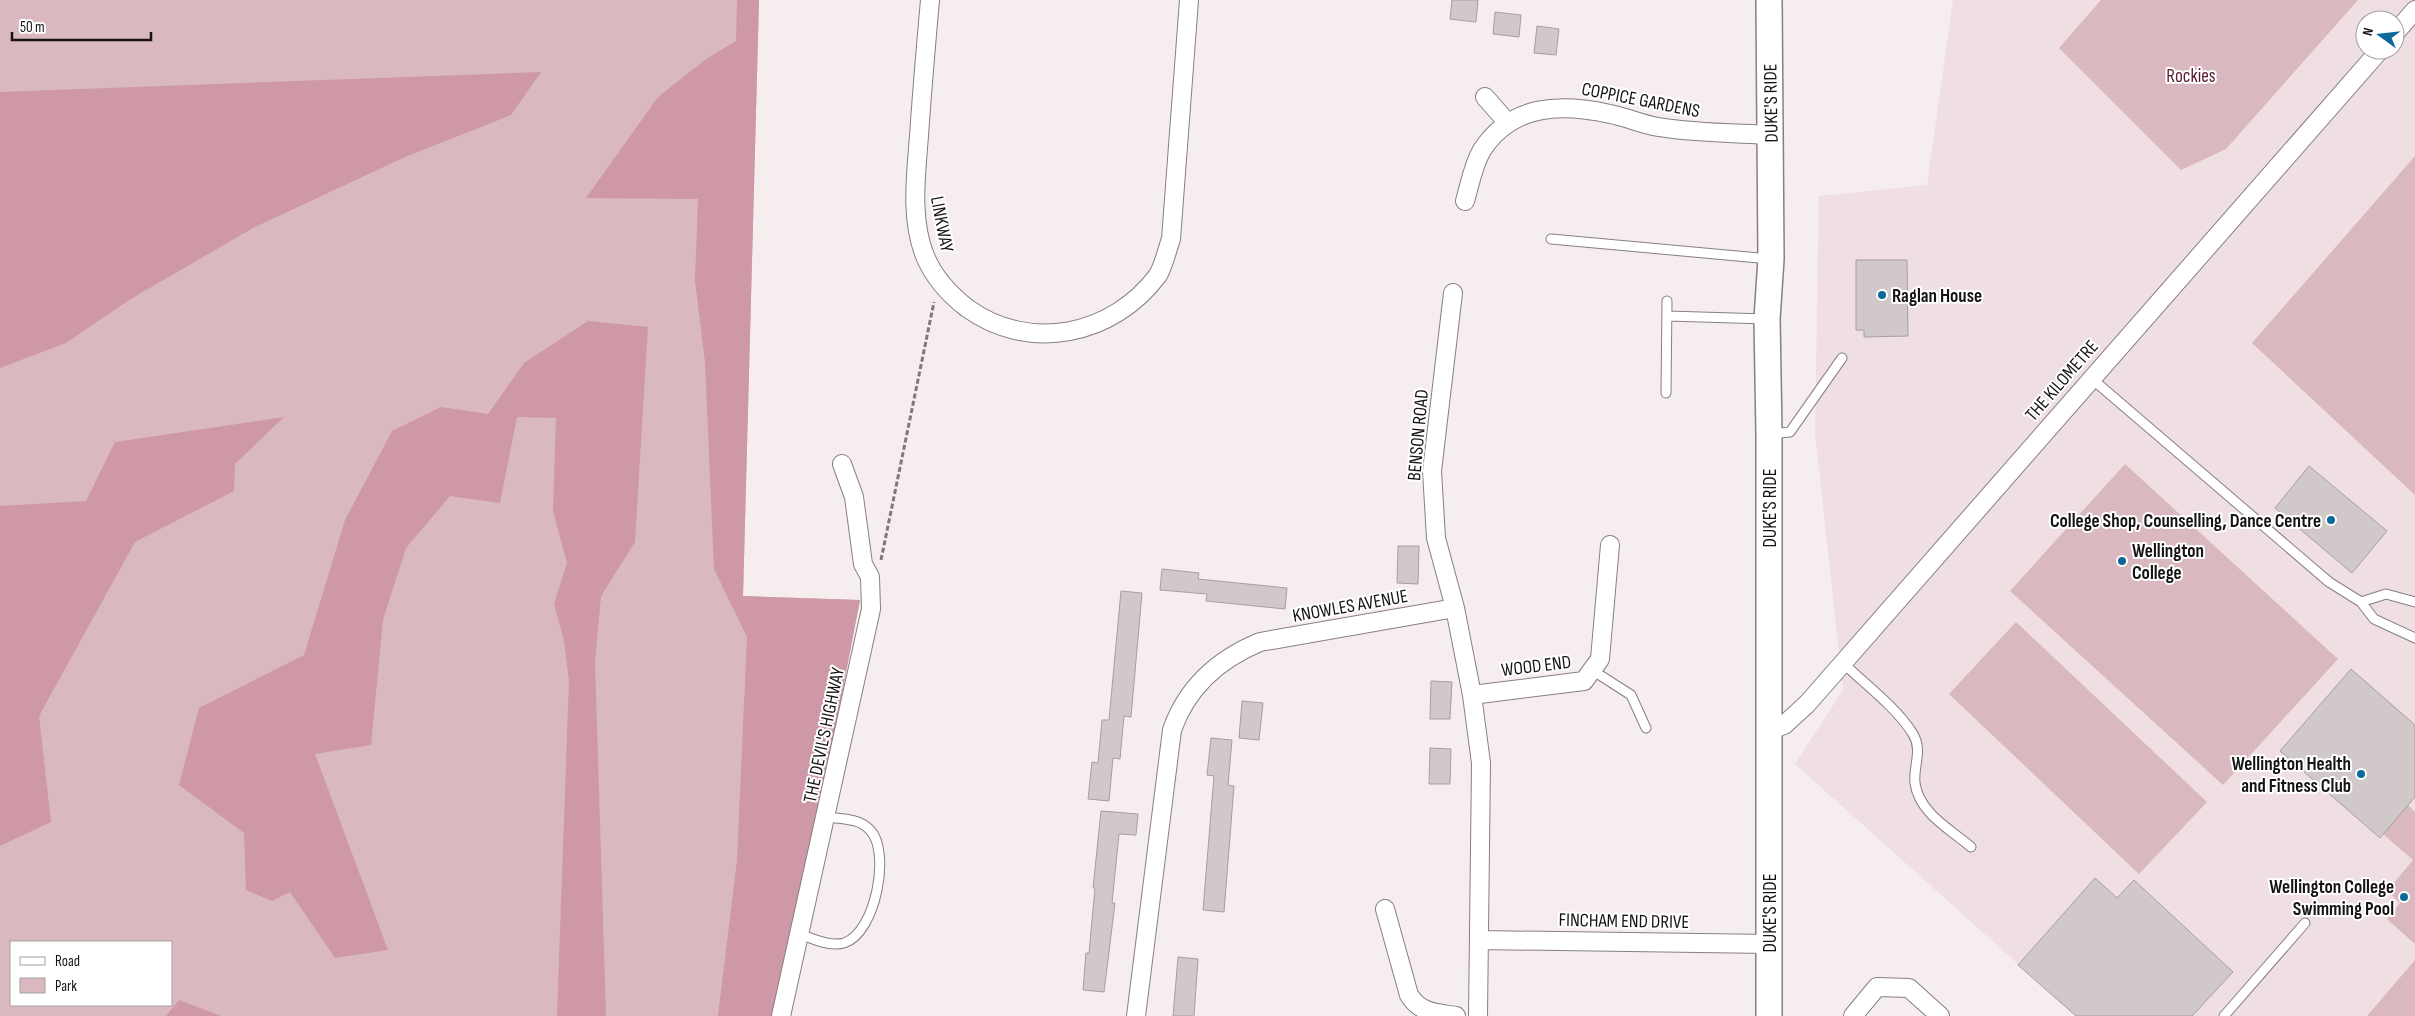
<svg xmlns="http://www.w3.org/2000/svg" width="2415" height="1016" font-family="'Sofia Sans Condensed',sans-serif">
  <rect width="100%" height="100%" fill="#f6edef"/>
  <path fill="#efdee2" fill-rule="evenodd" d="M 1953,0 L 2415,0 L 2415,1016 L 2076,1016 L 1795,764 L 1843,690 L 1815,432 L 1819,196 L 1927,185 ZM 2365,20 L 2395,20 L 2395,50 L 2365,50 Z"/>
  <path fill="#dab8c0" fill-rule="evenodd" d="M 0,0 L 759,0 L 743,596 L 860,600 L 774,1016 L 0,1016 ZM 11,942 L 171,942 L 171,1005 L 11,1005 Z
    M 2101,0 L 2358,0 L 2226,149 L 2181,170 L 2059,48 Z
    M 2415,156 L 2415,495 L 2252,343 Z
    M 2125,464 L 2338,659 L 2223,785 L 2010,591 Z
    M 2016,622 L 2207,802 L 2139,874 L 1949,694 Z
    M 2408,805 L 2415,812 L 2415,944 L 2387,919 L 2400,903 L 2387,891 L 2413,860 L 2383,834 Z
    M 2415,960 L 2415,1016 L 2367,1016 Z"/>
  <path fill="#ce98a6" d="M 737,0 L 759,0 L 743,596 L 860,600 L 826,778 L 774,1016 L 718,1016 L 737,860 L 747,637 L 714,569 L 705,362 L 695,280 L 698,199 L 586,198 L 658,97 L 706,59 L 736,41 Z
    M 541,72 L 511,115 L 405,157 L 253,228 L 129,300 L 66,343 L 0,368 L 0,92 Z
    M 588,321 L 648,327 L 635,542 L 601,596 L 595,661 L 606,1016 L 557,1016 L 569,680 L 564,641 L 554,604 L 567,563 L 553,511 L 556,418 L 517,417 L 500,503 L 450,496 L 406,548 L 383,620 L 371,745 L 315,754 L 388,950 L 335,958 L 290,892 L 272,901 L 246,890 L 244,833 L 179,785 L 199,708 L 304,655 L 345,520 L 392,431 L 441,407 L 488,414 L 524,363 Z
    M 284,417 L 235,464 L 234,491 L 135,542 L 39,716 L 51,822 L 0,846 L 0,506 L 86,501 L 115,442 Z
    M 179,1000 L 221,1016 L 166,1016 Z"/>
  <path fill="#d1c8ca" stroke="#a69ea0" d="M 1452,0 L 1478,0 L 1476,22 L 1450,19 Z
    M 1495,12 L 1521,15 L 1519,37 L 1493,34 Z
    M 1537,26 L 1559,29 L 1556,55 L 1534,53 Z
    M 1856,260 L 1907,260 L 1908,336 L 1864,337 L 1864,330 L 1856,330 Z
    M 2309,466 L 2387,531 L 2352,573 L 2275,508 Z
    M 1398,546 L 1419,546 L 1418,584 L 1397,583 Z
    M 1162,569 L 1199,573 L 1198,579 L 1287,588 L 1285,609 L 1206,601 L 1207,594 L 1160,590 Z
    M 1121,591 L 1142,593 L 1131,717 L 1124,716 L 1120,759 L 1113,758 L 1109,801 L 1088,799 L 1092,762 L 1098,763 L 1102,720 L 1109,720 Z
    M 2351,669 L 2415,725 L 2415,797 L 2380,838 L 2280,751 Z
    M 1431,681 L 1452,682 L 1450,719 L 1430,719 Z
    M 1242,701 L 1263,703 L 1259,740 L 1239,738 Z
    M 1211,738 L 1232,740 L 1228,785 L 1234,786 L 1224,912 L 1203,910 L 1214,776 L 1207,775 Z
    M 1430,748 L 1451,749 L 1450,784 L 1429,784 Z
    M 1101,811 L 1138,814 L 1136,835 L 1119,834 L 1112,903 L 1115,903 L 1104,992 L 1083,990 L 1086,953 L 1089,953 L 1095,888 L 1093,888 Z
    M 2095,878 L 2117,898 L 2134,880 L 2233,972 L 2192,1016 L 2076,1016 L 2018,965 Z
    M 1178,957 L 1198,959 L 1194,1016 L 1173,1016 Z"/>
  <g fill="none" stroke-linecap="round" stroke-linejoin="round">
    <defs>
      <path id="service" d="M 1551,239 L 1770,259
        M 1667,316 L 1767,319
        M 2091,378 L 2329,582 L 2361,602 L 2374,619 L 2415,638
        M 1666,393 L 1667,301
        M 1771,434 L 1790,432 L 1842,358
        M 2361,602 L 2386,594 L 2415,602
        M 1843,663 C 1865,684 1897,708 1913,734 C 1923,751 1913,766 1915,783 C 1919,813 1950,829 1971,847
        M 1592,670 L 1631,695 L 1646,728
        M 799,934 C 812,938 829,947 844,943 C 876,933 891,851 870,830 C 859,818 842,819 827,817
        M 2224,1016 L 2305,923"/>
      <path id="minor" d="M 930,0 C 926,45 922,91 919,136 C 916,175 910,219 925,256 C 934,278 949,294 967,308 C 1029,353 1113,336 1158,275 C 1164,265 1167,250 1171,239 L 1189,0
        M 2395,33 L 2415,10
        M 1485,97 L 1507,122
        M 1465,201 C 1470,184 1473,165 1482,150 C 1512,104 1561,103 1610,114 C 1626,117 1641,124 1658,127 C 1695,133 1733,133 1771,135
        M 1453,293 L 1432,471 L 1436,538 L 1455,608 L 1472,695 L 1481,763 L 1478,1016
        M 1472,695 L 1584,681 L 1600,659 L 1610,545
        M 1768,731 L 1784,725 L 1807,704 L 2380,50
        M 1385,909 L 1409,995 C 1420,1013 1436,1013 1456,1016
        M 1479,940 L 1769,944
        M 781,1016 L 871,609 L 870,577 L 863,564 L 854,497 L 842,464
        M 1136,1016 L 1172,730 C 1187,687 1219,659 1260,642 L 1455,608
        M 1853,1016 L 1877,987 L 1909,988 L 1940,1016"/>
      <path id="secondary" d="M 1769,0 L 1771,259 L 1767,319 L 1769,434 L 1769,1016"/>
    </defs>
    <use href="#service" stroke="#877f81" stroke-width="11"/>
    <use href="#minor" stroke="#877f81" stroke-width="20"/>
    <use href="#secondary" stroke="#877f81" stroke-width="28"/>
    <path stroke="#7e7879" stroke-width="3" stroke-dasharray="5 2.5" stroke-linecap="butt" d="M 881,560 L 934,302"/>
    <use href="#service" stroke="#fff" stroke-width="9"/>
    <use href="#minor" stroke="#fff" stroke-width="18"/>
    <use href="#secondary" stroke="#fff" stroke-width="25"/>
  </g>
  <g fill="#0c6999" stroke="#fff" stroke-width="2">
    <circle cx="1882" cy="295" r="5"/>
    <circle cx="2331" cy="520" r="5"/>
    <circle cx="2122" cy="561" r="5"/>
    <circle cx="2361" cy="774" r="5"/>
    <circle cx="2404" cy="897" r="5"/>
  </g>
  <g text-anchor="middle" stroke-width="4" stroke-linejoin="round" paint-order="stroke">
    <g font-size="19" fill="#5a1a31" stroke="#fff">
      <text x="2191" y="82">Rockies</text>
    </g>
    <g font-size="19" fill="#161313" stroke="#fff">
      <text transform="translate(1641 99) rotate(11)" y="7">COPPICE GARDENS</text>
      <text transform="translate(1770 103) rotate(-91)" y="7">DUKE'S RIDE</text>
      <text transform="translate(943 224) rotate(79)" y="7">LINKWAY</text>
      <text transform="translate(2061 380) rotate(-49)" y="7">THE KILOMETRE</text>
      <text transform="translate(1417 435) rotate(-85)" y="7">BENSON ROAD</text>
      <text transform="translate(1769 508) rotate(-90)" y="7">DUKE'S RIDE</text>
      <text transform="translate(1350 605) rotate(-10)" y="7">KNOWLES AVENUE</text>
      <text transform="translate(1536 665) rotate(-7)" y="7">WOOD END</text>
      <text transform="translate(823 735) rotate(-78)" y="7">THE DEVIL'S HIGHWAY</text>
      <text transform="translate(1769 913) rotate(-90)" y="7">DUKE'S RIDE</text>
      <text transform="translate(1624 920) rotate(1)" y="7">FINCHAM END DRIVE</text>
    </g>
    <g font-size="19" font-weight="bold" fill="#161313" stroke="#fff" text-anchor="end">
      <text x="1892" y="302" text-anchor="start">Raglan House</text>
      <text x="2321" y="527">College Shop, Counselling, Dance Centre</text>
      <text x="2132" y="557" text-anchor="start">Wellington<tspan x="2132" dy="22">College</tspan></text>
      <text x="2351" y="770">Wellington Health<tspan x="2351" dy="22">and Fitness Club</tspan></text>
      <text x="2394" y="893">Wellington College<tspan x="2394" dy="22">Swimming Pool</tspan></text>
    </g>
  </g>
  <rect x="10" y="941" width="162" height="65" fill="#ffffff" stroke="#a2a1a1"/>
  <rect x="20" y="957" width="25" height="8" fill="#ffffff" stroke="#a2a1a1"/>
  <text x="55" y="966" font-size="15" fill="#161313">Road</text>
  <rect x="20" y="978" width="25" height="15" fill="#dab8c0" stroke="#a2a1a1"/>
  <text x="55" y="991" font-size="15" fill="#161313">Park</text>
  <g transform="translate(2380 35) rotate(285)"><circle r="24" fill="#ffffff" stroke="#a2a1a1"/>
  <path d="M0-4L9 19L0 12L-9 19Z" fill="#0c6999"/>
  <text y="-8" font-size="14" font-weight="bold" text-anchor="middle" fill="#161313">N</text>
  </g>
  <path d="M12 32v8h139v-8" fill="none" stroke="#161313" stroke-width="2.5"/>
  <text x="20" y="32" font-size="15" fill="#161313" stroke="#ffffff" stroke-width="4" paint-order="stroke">50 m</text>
</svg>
